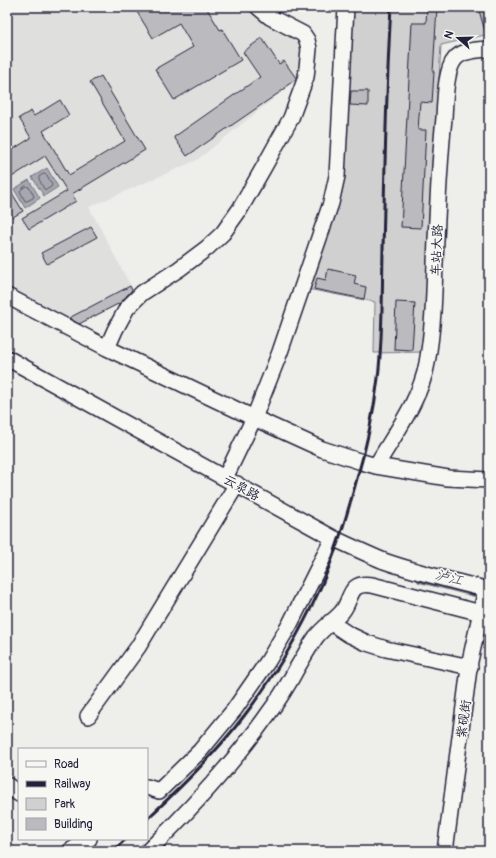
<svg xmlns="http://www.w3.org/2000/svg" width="496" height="858" font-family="Pangolin,'LXGW WenKai TC',sans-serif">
  <rect width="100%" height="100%" fill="#eeeeeb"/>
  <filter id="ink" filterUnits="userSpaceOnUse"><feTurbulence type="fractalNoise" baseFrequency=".025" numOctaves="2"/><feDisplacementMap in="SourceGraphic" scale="8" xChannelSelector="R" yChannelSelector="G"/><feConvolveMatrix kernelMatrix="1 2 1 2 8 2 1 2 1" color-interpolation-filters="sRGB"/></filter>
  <g filter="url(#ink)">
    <path fill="#dfdfde" d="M 7,7 L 252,7 L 270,21 L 300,42 L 298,79 L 197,160 L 149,181 L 89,207 L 136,296 L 73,328 L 7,293 Z"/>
    <path fill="#d0d0d1" stroke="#797986" d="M 350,7 L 489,7 L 489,34 L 441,45 L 423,352 L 374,353 L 375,302 L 297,287 L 342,171 Z"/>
    <path fill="#a7a7af" stroke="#727281" d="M 47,168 L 58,187 L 44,196 L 32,177 Z
      M 29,180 L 40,198 L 25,208 L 14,189 Z"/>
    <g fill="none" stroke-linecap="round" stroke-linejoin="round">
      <path stroke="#575769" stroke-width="1" d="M 44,174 L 47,175 L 52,185 L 51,187 L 46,190 L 44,189 L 39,179 L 39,177 Z
        M 26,186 L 29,187 L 34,196 L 33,198 L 27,201 L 25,201 L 20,191 L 21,190 Z"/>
      <path stroke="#727281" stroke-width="3.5" d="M 419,581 L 474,595"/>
    </g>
    <path fill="#bbbbbf" stroke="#22223b" d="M 134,7 L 206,7 L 220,30 L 222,29 L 241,60 L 174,100 L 155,69 L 193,47 L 179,23 L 153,38 Z
      M 427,7 L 437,7 L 433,72 L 434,72 L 432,103 L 420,102 L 418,130 L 426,130 L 421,228 L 401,227 L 412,23 L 426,23 Z
      M 478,7 L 489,7 L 489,34 L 486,35 Z
      M 262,38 L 279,64 L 284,61 L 296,78 L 296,79 L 285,87 L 286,88 L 187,156 L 174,137 L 260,77 L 243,52 Z
      M 101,76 L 145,150 L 72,194 L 76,201 L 29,229 L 22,218 L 67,191 L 45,156 L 7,180 L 7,153 L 31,138 L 19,118 L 31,111 L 34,116 L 60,100 L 69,115 L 43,131 L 69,175 L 125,141 L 90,82 Z
      M 351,91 L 368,91 L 368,106 L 350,105 Z
      M 7,185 L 23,211 L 13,217 L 7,208 Z
      M 91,227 L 97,237 L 47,264 L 41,253 Z
      M 328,269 L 356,275 L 354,284 L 366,287 L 364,299 L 314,289 L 317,278 L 326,280 Z
      M 130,286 L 132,290 L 120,303 L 116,305 L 79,324 L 69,318 Z
      M 396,302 L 415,303 L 412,350 L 394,349 Z"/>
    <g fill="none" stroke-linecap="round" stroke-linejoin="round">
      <defs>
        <path id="minor" d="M 7,296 L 107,348 L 254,418 L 322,449 L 362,462 L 376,466 L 448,478 L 489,480
          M 107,348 L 115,330 L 127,308 L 142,293 L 179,269 L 207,248 L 223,233 L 240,209 L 265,165 L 291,118 L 306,77 L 309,49 L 307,40 L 303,34 L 270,17 L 258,7
          M 7,358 L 333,538 C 350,546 367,554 384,561 C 418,573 454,581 489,590
          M 376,466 C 394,435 421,399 427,363 C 433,330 434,297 435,263 C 437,215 439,166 444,118 C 445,103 445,70 455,59 C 462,50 478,50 489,49
          M 225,478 L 254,418 L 280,352 L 331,203 L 337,176 L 346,7
          M 330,622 L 348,634 L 367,643 L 386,649 L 470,667
          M 88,716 L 138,647 L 237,484
          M 7,785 L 19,794
          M 147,787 L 159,791 L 200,751 L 234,710 L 268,661 L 290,624 L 333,538
          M 70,851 L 89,839
          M 148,851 C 191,809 231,766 266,717 C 278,701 288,685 297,668 C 303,658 309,647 316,637 C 323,628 332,622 340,614 C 353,602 346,581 372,585 L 489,615
          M 445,851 L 470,661 L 486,589"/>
      </defs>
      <use href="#minor" stroke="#22223b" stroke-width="18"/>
      <use href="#minor" stroke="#f6f6f2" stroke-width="15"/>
      <path stroke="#22223b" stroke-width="3" d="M 147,819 C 181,787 216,753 244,716 C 274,677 299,635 319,591 C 335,556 346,519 356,482 C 366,448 374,413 378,378 C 383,336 382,293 383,250 C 385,169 386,88 391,7
        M 113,851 L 126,839"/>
    </g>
  </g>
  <g text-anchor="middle" stroke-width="3" stroke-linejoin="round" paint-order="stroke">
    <g font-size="13" fill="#22223b" stroke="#f6f6f2">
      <text transform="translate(436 250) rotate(-88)" y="5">车站大路</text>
      <text transform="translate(242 487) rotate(29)" y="5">云泉路</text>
      <text transform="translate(463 719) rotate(-82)" y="5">紫砚街</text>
    </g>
    <g font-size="14" font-style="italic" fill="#575769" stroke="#f6f6f2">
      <text transform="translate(449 577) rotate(14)" y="5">泸江</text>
    </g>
  </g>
  <rect width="496" height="858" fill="none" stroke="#f6f6f2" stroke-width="24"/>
  <rect x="12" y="12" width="472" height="834" fill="none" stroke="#22223b" stroke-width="1.5" filter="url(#ink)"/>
  <rect x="18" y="748" width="130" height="92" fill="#f6f6f2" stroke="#a1a1a9"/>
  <rect x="26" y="761" width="20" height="6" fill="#f6f6f2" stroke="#a1a1a9"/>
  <text x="54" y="768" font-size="12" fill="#22223b">Road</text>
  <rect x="26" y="781" width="20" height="6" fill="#22223b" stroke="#a1a1a9"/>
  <text x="54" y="788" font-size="12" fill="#22223b">Railway</text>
  <rect x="26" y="798" width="20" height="12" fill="#d0d0d1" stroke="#a1a1a9"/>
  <text x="54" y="808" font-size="12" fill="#22223b">Park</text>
  <rect x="26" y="818" width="20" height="12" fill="#bbbbbf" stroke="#a1a1a9"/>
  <text x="54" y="828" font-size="12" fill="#22223b">Building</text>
  <g transform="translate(458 38) rotate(290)" stroke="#f6f6f2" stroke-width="3" paint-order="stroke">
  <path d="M0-3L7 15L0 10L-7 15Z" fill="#22223b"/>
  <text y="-6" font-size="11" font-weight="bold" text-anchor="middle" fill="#22223b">N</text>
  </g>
</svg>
